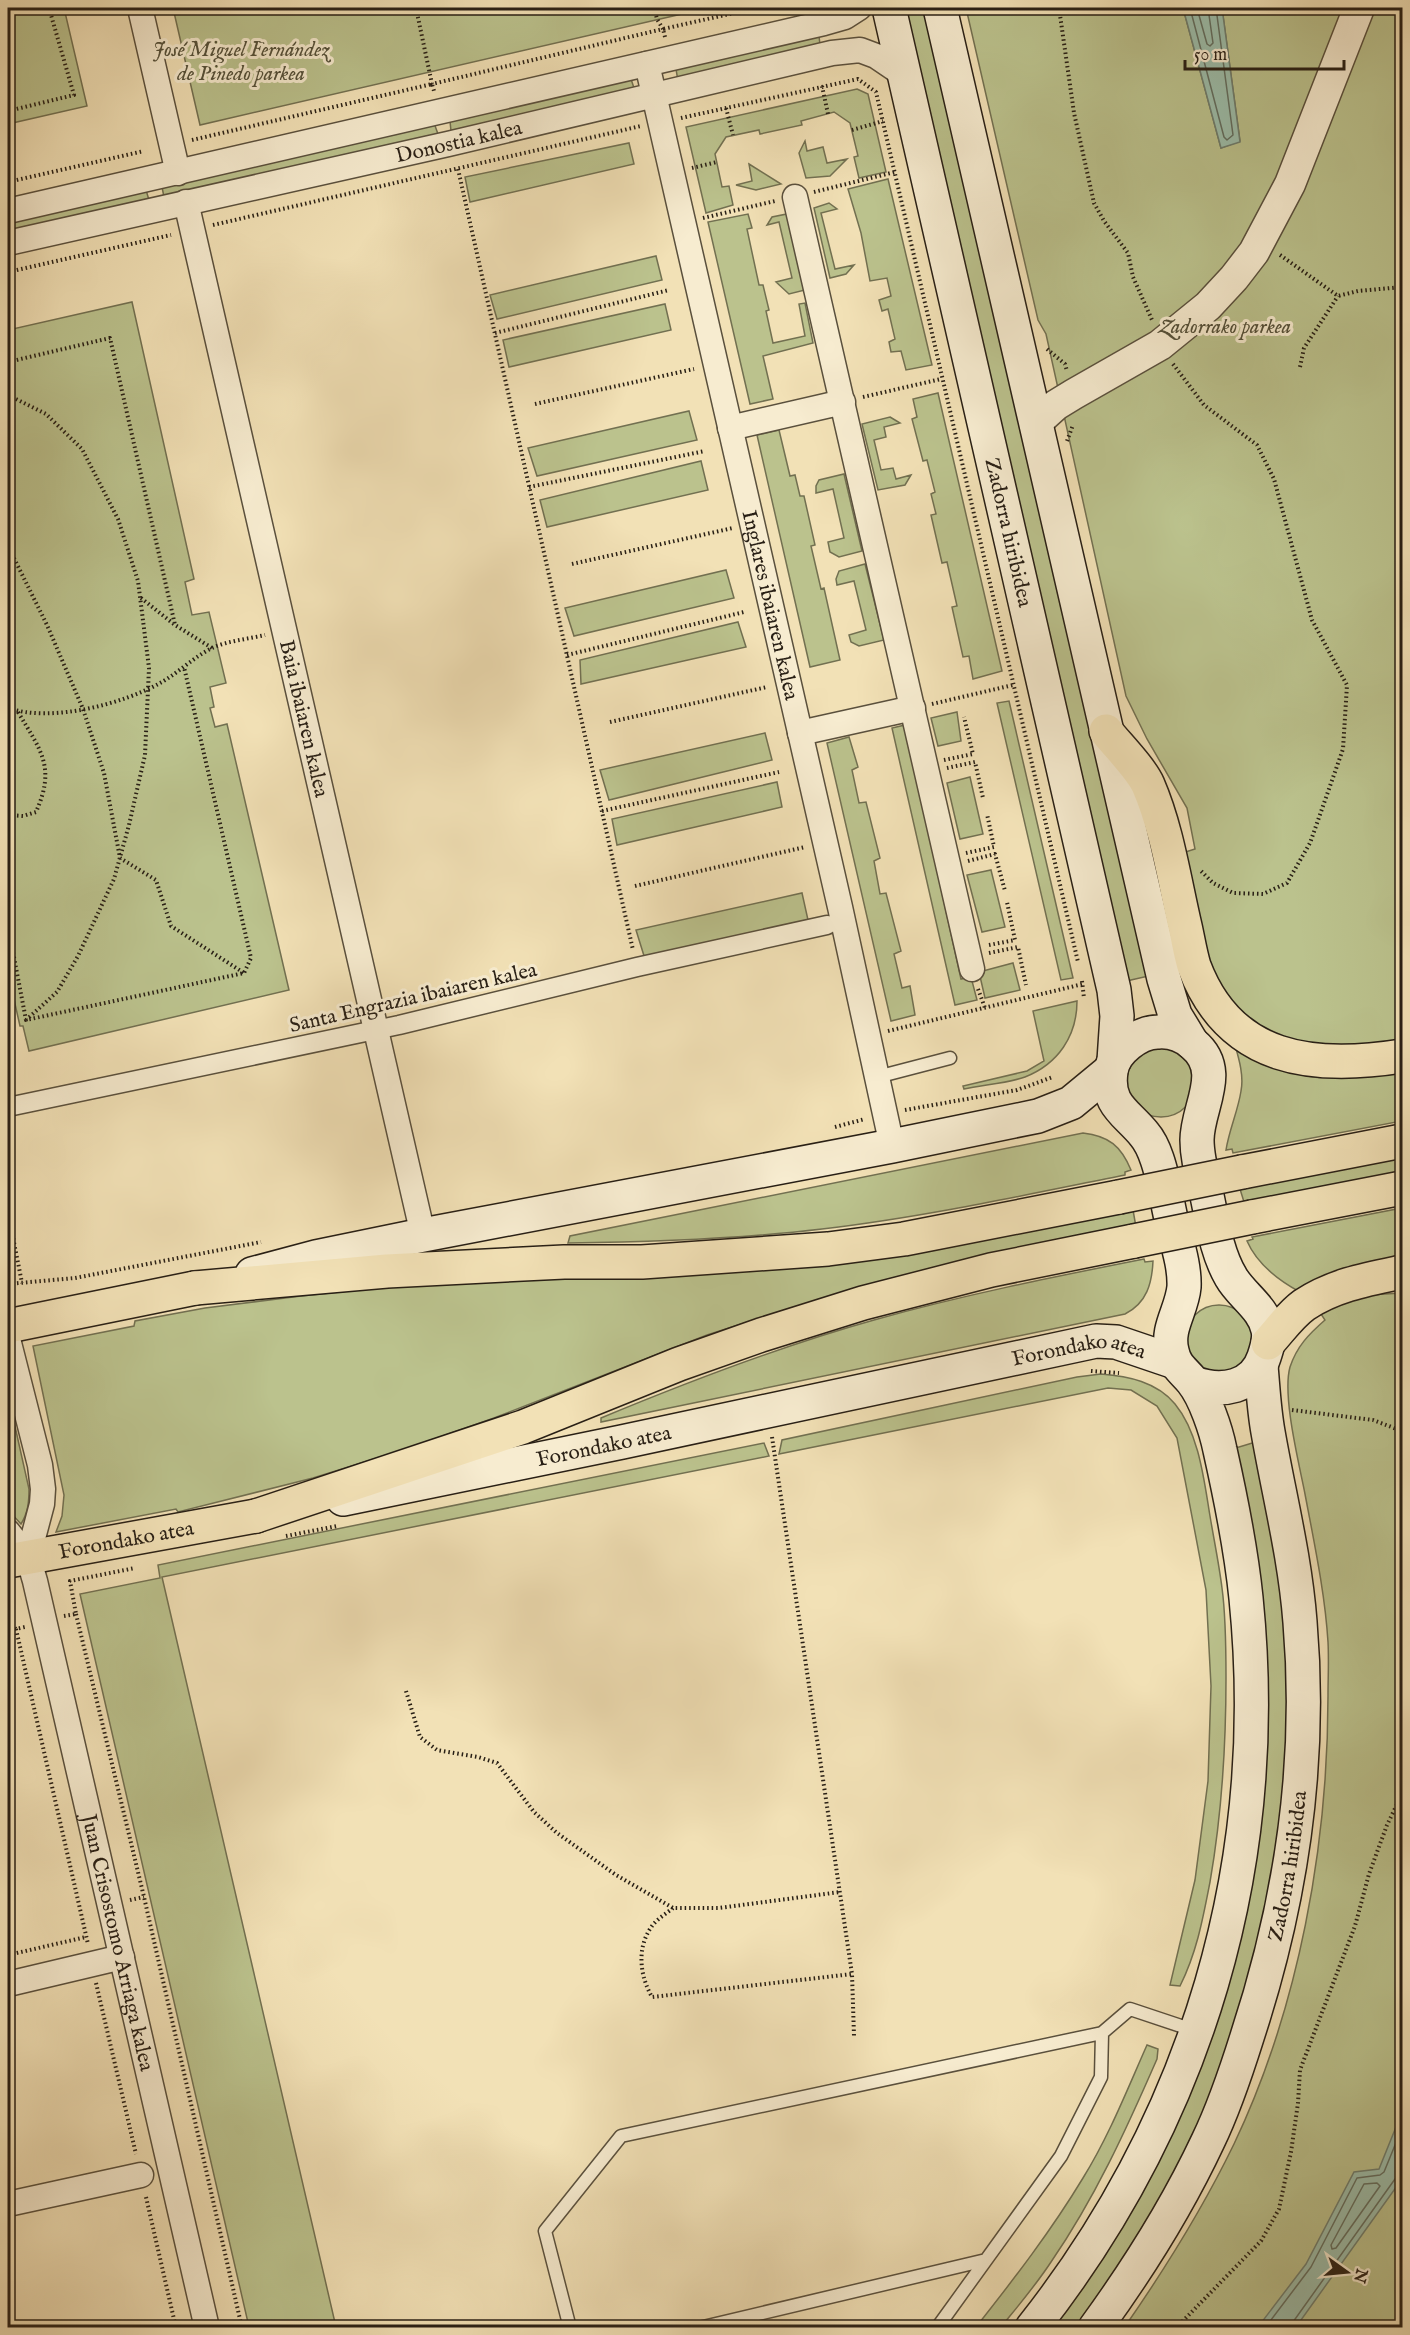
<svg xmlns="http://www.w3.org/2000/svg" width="1410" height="2335" font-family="'IM FELL English',serif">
  <rect width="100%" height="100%" fill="#f2e1b6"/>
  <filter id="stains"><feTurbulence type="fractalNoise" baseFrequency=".00333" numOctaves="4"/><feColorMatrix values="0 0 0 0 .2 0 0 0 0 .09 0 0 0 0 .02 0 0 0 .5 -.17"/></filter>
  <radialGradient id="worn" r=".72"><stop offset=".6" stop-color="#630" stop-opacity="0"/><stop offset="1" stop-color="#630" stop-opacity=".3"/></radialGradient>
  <path fill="#bbc28d" stroke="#727051" stroke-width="1.5" d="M 8,8 L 64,8 L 87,106 L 8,124 Z
    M 173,8 L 708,8 L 200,125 Z
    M 899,8 L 931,8 L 1153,975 L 1122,982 Z
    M 966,8 L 1183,8 L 1221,148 L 1240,141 L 1222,8 L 1402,8 L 1402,1039 L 1383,1044 L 1300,1049 L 1241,1018 L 1213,982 L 1176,855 L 1195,849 L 1187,808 L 1147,739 L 1126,696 L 1046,334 L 1038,320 Z
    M 819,36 L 820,45 L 678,81 L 676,69 Z
    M 631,79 L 634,88 L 451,131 L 450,121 Z
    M 857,89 L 868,94 L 886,172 L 859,178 L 854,157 L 858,156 L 850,123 L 834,112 L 801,121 L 802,125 L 760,134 L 759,130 L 726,137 L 715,154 L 722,187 L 729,186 L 733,205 L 706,213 L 686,127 Z
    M 434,123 L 438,134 L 164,197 L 162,187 Z
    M 805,141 L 807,151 L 823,147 L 827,163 L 847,159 L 830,176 L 806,178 L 799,153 Z
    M 629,143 L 634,164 L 470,202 L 465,177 Z
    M 749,164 L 781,184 L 756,190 L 736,185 L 752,181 Z
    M 888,179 L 932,365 L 906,370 L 901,351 L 891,352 L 889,342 L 895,339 L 888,309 L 882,311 L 879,300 L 891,296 L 887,278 L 870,281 L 861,233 L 848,189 Z
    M 146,190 L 149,200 L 8,232 L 8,222 Z
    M 829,203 L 837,209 L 821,213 L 835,269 L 854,265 L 846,274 L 830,278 L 814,208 Z
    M 748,214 L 752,228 L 747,229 L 759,285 L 763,285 L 769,310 L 766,311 L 773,343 L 805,336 L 799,304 L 805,303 L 813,343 L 763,356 L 773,399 L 750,404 L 708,222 Z
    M 787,214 L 805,290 L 789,294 L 776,282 L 792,278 L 779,222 L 767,225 L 772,217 Z
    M 656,256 L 662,280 L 497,319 L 490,295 Z
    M 132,302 L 194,579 L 185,582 L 192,615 L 209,612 L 226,683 L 210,687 L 214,707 L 210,708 L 215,727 L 227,724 L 289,990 L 29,1051 L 23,1026 L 20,1026 L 8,973 L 8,330 Z
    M 665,304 L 671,330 L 509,367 L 503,340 Z
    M 938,393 L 1002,671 L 973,679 L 969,656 L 963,657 L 952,607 L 957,606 L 947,562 L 942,563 L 931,515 L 936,514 L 931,494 L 935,492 L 927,460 L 923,461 L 912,419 L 917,417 L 913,399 Z
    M 689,411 L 697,440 L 537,476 L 528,448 Z
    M 890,417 L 900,423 L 884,427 L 886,437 L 874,440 L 881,470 L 893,468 L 896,479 L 911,475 L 905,485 L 878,490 L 862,424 Z
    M 779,430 L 790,476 L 795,475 L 800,496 L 804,496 L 815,545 L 811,546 L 821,589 L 824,588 L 840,660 L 810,667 L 757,435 Z
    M 701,461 L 708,490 L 547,527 L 540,500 Z
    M 844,474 L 862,551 L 839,557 L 830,552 L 828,542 L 844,538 L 833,489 L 816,493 L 816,486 L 819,480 Z
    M 865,564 L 884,640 L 859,646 L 851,642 L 849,635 L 866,630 L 854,581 L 837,585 L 836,579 L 839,571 Z
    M 726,570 L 734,598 L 574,636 L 565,608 Z
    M 738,622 L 746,647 L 581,684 L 580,660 Z
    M 1009,701 L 1073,978 L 1061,980 L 997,703 Z
    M 957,712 L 961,741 L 938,746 L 931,718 Z
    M 905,725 L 961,979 L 971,977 L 977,1000 L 955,1005 L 892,728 Z
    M 765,733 L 772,760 L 609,800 L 600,770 Z
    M 849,737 L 858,767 L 852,770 L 859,803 L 866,802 L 880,858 L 874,861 L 880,894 L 886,893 L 901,951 L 894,954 L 902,988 L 910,986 L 915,1015 L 891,1021 L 827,743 Z
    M 970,777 L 983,834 L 960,839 L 947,783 Z
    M 777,782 L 782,807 L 617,845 L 612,819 Z
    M 991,870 L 1005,927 L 982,932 L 967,875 Z
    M 802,893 L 808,920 L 645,959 L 636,930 Z
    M 1013,963 L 1020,990 L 985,998 L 979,972 Z
    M 1077,1001 C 1077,1036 1058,1064 1025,1077 C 1009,1083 982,1085 964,1089 L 963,1086 L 1027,1071 L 1044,1061 L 1033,1011 Z
    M 1235,1045 C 1252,1053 1270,1065 1289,1071 C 1326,1085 1365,1075 1402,1068 L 1402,1121 L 1233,1153 L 1232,1149 L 1226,1150 C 1229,1130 1238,1111 1241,1091 C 1244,1076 1239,1059 1235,1045 Z
    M1126 1082a35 35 0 1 1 70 0a35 35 0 1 1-70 0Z
    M 1083,1133 C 1109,1136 1121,1146 1131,1170 L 1125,1172 L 1125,1175 C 1025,1195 924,1217 822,1229 C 738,1239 653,1242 568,1243 L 570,1236 Z
    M 1402,1158 L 1402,1172 L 1244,1202 L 1240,1189 Z
    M 1402,1208 L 1402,1263 L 1300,1292 C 1278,1280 1257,1264 1247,1241 L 1253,1239 L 1252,1237 Z
    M 1133,1210 L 1136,1227 L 798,1306 L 707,1335 L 494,1418 L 400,1451 L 313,1478 L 178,1512 L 176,1509 L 56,1532 L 62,1516 L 64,1495 L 33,1346 L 134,1326 L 135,1321 L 205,1308 L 301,1296 Z
    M 1144,1259 L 1145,1262 L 1153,1261 C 1152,1283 1147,1303 1125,1314 L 601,1422 L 601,1418 C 690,1381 781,1346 874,1320 C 963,1295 1053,1277 1144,1259 Z
    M 1402,1293 L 1402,2327 L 1124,2328 C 1165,2269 1203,2208 1234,2144 C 1299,2007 1328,1846 1328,1696 C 1328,1678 1329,1660 1328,1642 C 1325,1593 1314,1542 1305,1494 C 1299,1463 1282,1396 1290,1367 C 1297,1346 1309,1334 1325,1320 L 1319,1311 L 1351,1296 Z
    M1185 1339a34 34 0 1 1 68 0a34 34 0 1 1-68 0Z
    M 1101,1374 C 1128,1376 1157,1382 1175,1404 C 1199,1433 1204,1480 1210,1516 C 1214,1540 1219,1564 1222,1588 C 1226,1617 1226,1648 1226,1678 C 1226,1748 1222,1813 1210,1882 C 1203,1918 1197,1952 1180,1986 L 1170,1985 L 1195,1880 L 1208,1781 L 1211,1686 L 1206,1590 L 1177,1438 L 1157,1406 L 1131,1390 L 1108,1388 L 779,1454 L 782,1440 L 1077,1377 Z
    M 8,1395 L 29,1489 C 29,1502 28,1513 21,1524 L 8,1510 Z
    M 1259,1441 L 1278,1526 L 1292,1766 L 1245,2018 L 1183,2168 L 1085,2327 L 1047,2328 L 1108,2237 L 1252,1848 L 1229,1450 Z
    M 764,1443 L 769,1456 L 162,1577 L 336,2327 L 249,2327 L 80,1594 L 160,1578 L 158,1565 Z
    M 1147,2045 L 1158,2049 L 1157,2059 C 1126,2130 1095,2198 1051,2262 C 1036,2285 1018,2306 1001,2327 L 976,2327 C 1014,2279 1051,2231 1083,2178 C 1109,2136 1127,2090 1147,2045 Z"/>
  <path fill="#9cbeab" stroke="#6e7e6f" stroke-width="1.5" d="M 1183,8 L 1222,8 L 1240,142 L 1221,148 Z
    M 1402,2106 L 1402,2179 L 1296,2327 L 1258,2327 L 1306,2264 L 1354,2172 L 1379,2169 L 1398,2122 Z"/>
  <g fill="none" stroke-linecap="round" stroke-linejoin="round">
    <path stroke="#626e60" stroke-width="1.5" d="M 1190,8 L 1224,137 L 1227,140 L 1233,135 L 1216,8
      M 1197,8 L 1207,44 L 1210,46 L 1213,43 L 1208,8
      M 1364,2184 L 1377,2183 L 1380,2186 L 1336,2248 L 1332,2249 L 1331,2245 Z
      M 1265,2328 L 1311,2267 L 1357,2178 L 1380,2175 L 1384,2172 L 1402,2128
      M 1292,2328 L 1293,2322 L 1395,2179 L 1402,2176"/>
    <defs>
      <path id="service" d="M 877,1077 L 950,1058
        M 1102,2033 L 1130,2009 L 1193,2030
        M 570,2328 L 545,2231 L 621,2136 L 1102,2033 L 1101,2077 L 1061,2156 L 937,2328
        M 699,2328 L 986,2260"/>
      <path id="pedestrian" d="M 8,1107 L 399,1025 L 637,967 L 827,925"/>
      <g id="minor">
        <path d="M 140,8 L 178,173"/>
        <path id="s1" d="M 647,64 L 840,907 L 892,1146"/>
        <path d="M 795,197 L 972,969"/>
        <path id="s2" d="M 186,202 L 423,1235"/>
        <path d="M 8,211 L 824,23 L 845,17 L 859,8"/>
        <path id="s3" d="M 8,243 L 448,144 L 832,53 L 860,50 L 876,56 L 904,75"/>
        <path d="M 730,428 L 843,402"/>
        <path d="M 800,733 L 913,708"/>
        <path d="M 8,1339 L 40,1465 L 43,1489 L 42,1504 L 28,1557"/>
        <path id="s4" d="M 8,1532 L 28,1557 L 35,1581 L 207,2328"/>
        <path d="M 8,1984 L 122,1957"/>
        <path d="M 8,2204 L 141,2175"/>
      </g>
      <path id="tertiary" d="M 1035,424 L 1056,405 L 1074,394 L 1160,345 L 1208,306 L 1234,278 L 1254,252 L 1290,184 L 1359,8"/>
      <g id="secondary">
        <path id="s5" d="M 889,8 L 1114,990 L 1117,1016 L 1114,1061"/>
        <path d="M 940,8 L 1164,979 L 1175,1015 L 1192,1043"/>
        <path d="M 252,1274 L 316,1257 L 423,1235 L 892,1146 L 1038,1116 L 1071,1103 L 1111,1070"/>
        <path id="s6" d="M 343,1499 L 622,1442 L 1096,1341 L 1116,1342 L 1175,1362"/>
        <path d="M 1032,2328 C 1198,2118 1273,1865 1246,1598 C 1241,1549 1231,1499 1220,1450 C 1216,1430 1205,1397 1192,1381 C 1183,1370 1175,1366 1172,1351 C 1166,1328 1182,1310 1184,1287 C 1185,1266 1177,1243 1172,1223 C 1167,1202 1164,1179 1157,1159 C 1154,1150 1150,1141 1144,1134 C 1126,1112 1106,1105 1111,1071 C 1114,1051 1139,1032 1158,1032 C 1171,1031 1184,1036 1193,1044 C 1226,1071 1197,1107 1197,1140 C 1197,1156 1201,1171 1205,1187 C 1212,1216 1215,1250 1231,1277 C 1241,1295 1264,1308 1268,1330 C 1270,1339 1267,1348 1264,1357 C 1254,1388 1221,1393 1194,1383"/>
        <path id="s7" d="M 1095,2328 C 1138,2269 1177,2207 1208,2141 C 1224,2108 1236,2072 1247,2037 C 1291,1903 1312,1762 1300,1622 C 1295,1557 1279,1495 1268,1432 C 1264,1410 1263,1388 1261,1366"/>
      </g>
      <g id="primary">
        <path d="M 8,1326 L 195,1288"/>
        <path id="s8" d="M 8,1561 L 256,1516"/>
      </g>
      <path id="trunk" d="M 1106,731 C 1117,745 1141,769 1148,785 C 1167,829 1174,879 1185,926 C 1188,939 1190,953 1194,966 C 1230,1062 1314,1070 1402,1056
        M 1242,1172 L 1402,1141
        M 1252,1217 L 1402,1188
        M 195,1288 L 387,1271 L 564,1262 L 642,1262 L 828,1249 L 904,1239 L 1119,1197
        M 1268,1343 C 1280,1330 1290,1315 1304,1305 C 1334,1285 1368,1279 1402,1272
        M 256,1516 L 523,1427 L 679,1364 L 761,1335 L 863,1303 L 991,1270 L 1134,1241"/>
    </defs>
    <use href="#service" stroke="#5a503d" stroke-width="15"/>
    <use href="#pedestrian" stroke="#5a503d" stroke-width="21"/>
    <use href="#minor" stroke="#5a503d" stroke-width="27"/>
    <use href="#tertiary" stroke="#5a503d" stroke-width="33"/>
    <use href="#secondary" stroke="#281f15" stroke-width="36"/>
    <use href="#primary" stroke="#281f15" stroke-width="36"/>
    <use href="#trunk" stroke="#281f15" stroke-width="36"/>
    <path stroke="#281f15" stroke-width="4" stroke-dasharray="1.5 3" stroke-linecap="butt" d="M 416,8 L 432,84 L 663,29 L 657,19 L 654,8
      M 1059,8 L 1074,113 L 1094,203 L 1104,221 L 1128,253 L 1133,277 L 1152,320
      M 665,37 L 663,29 L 756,8
      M 822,86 L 828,114
      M 726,108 L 733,135
      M 8,111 L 74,95 L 49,8
      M 681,118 L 858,79 L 876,92 L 1078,962
      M 852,130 L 883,121
      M 192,140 L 432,84 L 434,91
      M 692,168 L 717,162
      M 458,169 L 633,950
      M 8,182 L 144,151
      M 814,192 L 895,172
      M 703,218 L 775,201
      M 213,225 L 641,126
      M 1280,255 L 1338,296 L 1358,291 L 1402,287
      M 8,272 L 171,235
      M 495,333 L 669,290
      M 1047,349 L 1065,364 L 1067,371
      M 8,362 L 110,338 L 175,625 L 212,648
      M 1173,364 L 1204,405 L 1257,445 L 1274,479 L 1312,620 L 1347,685 L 1343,749 L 1310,843 L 1287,883 L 1263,894 L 1233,893 L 1213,883 L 1200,870
      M 1300,367 L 1304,348 L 1338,296
      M 8,395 L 46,414 L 82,449 L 118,519 L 138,581 L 149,668 L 145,755 L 129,825 L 114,879 L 78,956 L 57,992 L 26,1020
      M 863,397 L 941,379
      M 535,404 L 694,369
      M 1067,441 L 1073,425
      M 529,487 L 705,451
      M 8,546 L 47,625 L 83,709 L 104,773 L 120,858 L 156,880 L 171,926 L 244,973
      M 572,564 L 733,528
      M 141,598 L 175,625
      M 567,655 L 744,612
      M 932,704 L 1013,685
      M 8,708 C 51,723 123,704 162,682 C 179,672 194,657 212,648 C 227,641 248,639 265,635
      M 610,722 L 767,687
      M 944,760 L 973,754 L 964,717
      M 947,768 L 975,762 L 983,798
      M 602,811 L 779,772
      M 8,815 L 23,816 L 36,812 C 56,767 41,751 18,712
      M 966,853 L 994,847 L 987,814
      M 968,861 L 995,854 L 1005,891
      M 635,886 L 805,847
      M 8,926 L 26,1020 L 244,973 L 251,958 L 184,667
      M 989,945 L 1015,940 L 1007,902
      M 989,953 L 1018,947 L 1026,985
      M 1082,981 L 1084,998
      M 978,989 L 985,1008
      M 888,1031 L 1083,984
      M 905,1110 L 1017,1090 L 1053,1077
      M 835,1127 L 865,1119
      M 8,1212 L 22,1283
      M 8,1254 L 10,1268 L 8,1268
      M 8,1284 L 75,1278 L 261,1242
      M 1091,1371 L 1119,1373
      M 1292,1410 L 1373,1420 L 1402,1431
      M 772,1437 L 852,1974 L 854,2036
      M 286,1536 L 337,1526
      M 76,1614 L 144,1897 L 242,2328
      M 64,1616 L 76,1614 L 70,1581 L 135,1568
      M 8,1622 L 16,1629 L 25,1627
      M 16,1629 L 88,1944
      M 406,1691 L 420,1737 L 437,1750 L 478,1757 L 497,1763 L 534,1812 L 557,1833 L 616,1875 L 673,1908 L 719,1908 L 840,1892
      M 130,1900 L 144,1897
      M 673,1908 C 667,1913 657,1919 652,1926 C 636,1948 640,1976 652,1997 L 852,1974
      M 8,1955 L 86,1937
      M 96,1983 L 136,2154
      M 146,2197 L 176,2328
      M 1176,2328 L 1261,2241 L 1279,2209 L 1291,2152 L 1298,2103 L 1300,2070 L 1355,1926 L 1369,1874 L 1387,1825 L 1402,1794"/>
    <use href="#service" stroke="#f7ecd0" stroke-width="12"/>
    <use href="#pedestrian" stroke="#f7ecd0" stroke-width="18"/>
    <use href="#minor" stroke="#f7ecd0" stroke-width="24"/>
    <use href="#tertiary" stroke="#f7ecd0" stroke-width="30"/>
    <use href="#secondary" stroke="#f7ecd0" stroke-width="33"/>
    <use href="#primary" stroke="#f2e1b6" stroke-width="33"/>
    <use href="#trunk" stroke="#f2e1b6" stroke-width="33"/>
    <defs>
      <path id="trunk-bridge" d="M 1119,1197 L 1242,1172
        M 1134,1241 L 1252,1217"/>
    </defs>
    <use href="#trunk-bridge" stroke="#281f15" stroke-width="36" stroke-linecap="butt"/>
    <use href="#trunk-bridge" stroke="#f2e1b6" stroke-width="33"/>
  </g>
  <g text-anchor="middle" stroke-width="6" stroke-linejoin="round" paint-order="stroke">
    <g font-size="21" font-style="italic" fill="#545039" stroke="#f7ecd0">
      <text x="241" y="56">José Miguel Fernández<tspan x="241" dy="24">de Pinedo parkea</tspan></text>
      <text x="1225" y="333">Zadorrako parkea</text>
    </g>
    <g font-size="21" fill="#281f15" stroke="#f7ecd0">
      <text dy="7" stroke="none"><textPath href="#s3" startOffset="462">Donostia kalea</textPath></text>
      <text dy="7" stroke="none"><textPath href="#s5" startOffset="538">Zadorra hiribidea</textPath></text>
      <text dy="7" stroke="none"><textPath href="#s1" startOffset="555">Inglares ibaiaren kalea</textPath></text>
      <text dy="7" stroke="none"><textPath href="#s2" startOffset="530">Baia ibaiaren kalea</textPath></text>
      <text transform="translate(413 997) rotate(-13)" y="7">Santa Engrazia ibaiaren kalea</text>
      <text dy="7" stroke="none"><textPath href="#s6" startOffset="752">Forondako atea</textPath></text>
      <text dy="7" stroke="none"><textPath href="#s6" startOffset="266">Forondako atea</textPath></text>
      <text dy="7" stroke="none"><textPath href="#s8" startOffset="120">Forondako atea</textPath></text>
      <text dy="7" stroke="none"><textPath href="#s7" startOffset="506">Zadorra hiribidea</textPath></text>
      <text dy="7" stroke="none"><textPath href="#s4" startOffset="428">Juan Crisostomo Arriaga kalea</textPath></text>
    </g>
  </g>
  <rect width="1410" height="2335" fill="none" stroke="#f2e1b6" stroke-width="30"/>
  <rect x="9" y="9" width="1392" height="2317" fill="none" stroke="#281f15" stroke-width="3"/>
  <rect x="15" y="15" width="1380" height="2305" fill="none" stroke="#281f15" stroke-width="1.5"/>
  <g transform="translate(1347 2272) rotate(105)" stroke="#f7ecd0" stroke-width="4.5" paint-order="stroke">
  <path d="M0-4.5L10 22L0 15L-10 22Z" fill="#281f15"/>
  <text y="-9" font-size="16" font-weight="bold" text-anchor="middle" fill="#281f15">N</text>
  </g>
  <path d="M1185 60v9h159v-9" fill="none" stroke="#281f15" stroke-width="3"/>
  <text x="1194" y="60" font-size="18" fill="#281f15" stroke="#f7ecd0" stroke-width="4.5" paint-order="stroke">50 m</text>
  <rect width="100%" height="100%" filter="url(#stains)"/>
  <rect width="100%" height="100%" fill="url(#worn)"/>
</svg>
